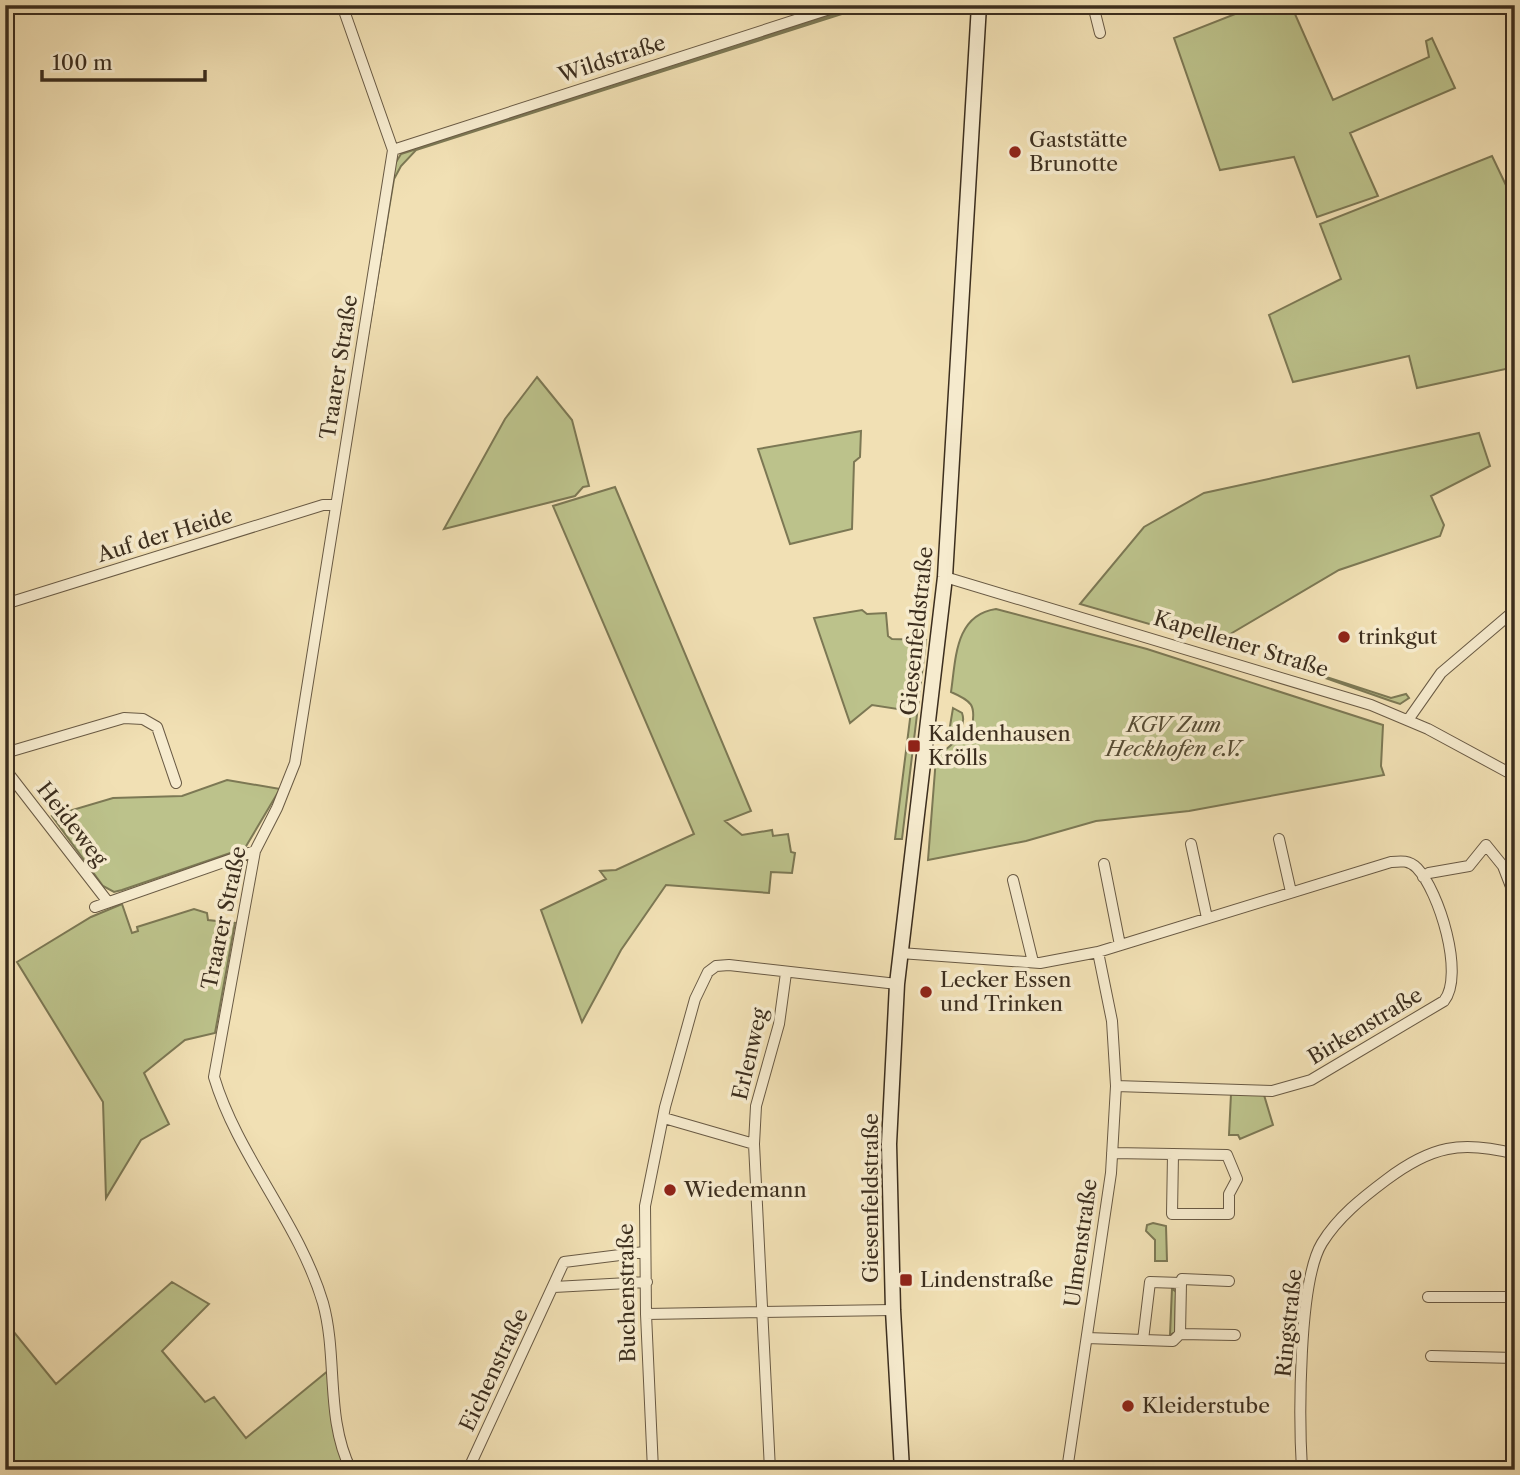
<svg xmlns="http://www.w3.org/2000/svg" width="1520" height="1475" font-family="'Libre Caslon Text',serif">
  <rect width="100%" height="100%" fill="#f1e0b4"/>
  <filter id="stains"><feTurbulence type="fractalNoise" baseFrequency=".00286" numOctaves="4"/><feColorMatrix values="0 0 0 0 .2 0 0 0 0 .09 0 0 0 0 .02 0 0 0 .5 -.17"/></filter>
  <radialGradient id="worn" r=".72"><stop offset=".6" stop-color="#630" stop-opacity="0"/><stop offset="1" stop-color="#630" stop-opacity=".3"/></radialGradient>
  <path fill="#bcc28b" stroke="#7c7854" stroke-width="2" d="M 863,5 L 870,5 L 416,150 L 401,166 L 394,179 L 348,455 L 393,167 L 401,154 Z
    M 1258,5 L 1291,5 L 1333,100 L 1429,57 L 1426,41 L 1432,38 L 1455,88 L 1350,133 L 1378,196 L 1317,217 L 1294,157 L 1220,170 L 1174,38 Z
    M 1492,156 L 1515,204 L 1515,367 L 1417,388 L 1409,356 L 1293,382 L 1269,315 L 1341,279 L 1320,224 Z
    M 537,377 L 572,420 L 589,486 L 583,487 L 575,496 L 444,529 L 505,419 Z
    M 861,431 L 860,457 L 854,462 L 852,529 L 790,544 L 758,449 Z
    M 1479,433 L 1490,466 L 1431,496 L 1444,525 L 1440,536 L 1339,570 L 1215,643 L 1080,604 L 1144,527 L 1204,493 Z
    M 615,487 L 751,811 L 725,821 L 742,835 L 772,830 L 773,836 L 788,834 L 791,852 L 795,853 L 792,873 L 771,872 L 769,893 L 666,885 L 621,950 L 582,1022 L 541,910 L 606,879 L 600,871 L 616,870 L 694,834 L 553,506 Z
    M 996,609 L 1147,649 L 1383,725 L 1381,766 L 1384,775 L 1189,811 L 1096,821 L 1026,841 L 928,860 L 936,758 L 972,727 C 976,705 972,701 951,692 C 956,658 955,615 996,609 Z
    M 862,610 L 867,614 L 886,613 L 888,636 L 892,639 L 926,640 L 902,839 L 895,839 L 911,711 L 872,705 L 850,723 L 814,618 Z
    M 1277,661 L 1391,698 L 1406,694 L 1409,698 L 1400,704 L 1391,701 Z
    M 953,708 L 962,713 C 966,724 959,733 948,738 Z
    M 227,780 L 280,789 L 245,848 L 122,890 L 114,892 L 103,886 L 52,816 L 113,798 L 182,796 Z
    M 122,904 L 132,933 L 138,931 L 137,927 L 194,909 L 207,913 L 208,920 L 235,923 L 215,1033 L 185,1040 L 144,1073 L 169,1124 L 141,1140 L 106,1198 L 103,1102 L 17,962 L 91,917 Z
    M 1231,1094 L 1264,1095 L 1273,1125 L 1240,1139 L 1238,1135 L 1229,1135 Z
    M 1153,1223 L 1166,1226 L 1167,1261 L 1155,1261 L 1155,1240 L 1146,1231 L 1147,1225 Z
    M 172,1282 L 209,1304 L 162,1351 L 205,1402 L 214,1397 L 246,1438 L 329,1370 L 332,1417 L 342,1462 L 336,1470 L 5,1470 L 5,1321 L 56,1384 Z
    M 1172,1288 L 1176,1292 L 1175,1332 L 1170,1335 Z"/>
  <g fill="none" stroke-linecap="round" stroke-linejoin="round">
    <defs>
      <path id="minor" d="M 342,5 L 393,150 L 295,763 L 277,808 L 255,851 L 214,1077 C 238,1157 299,1222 323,1303 C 338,1357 325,1418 351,1470
        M 1093,5 L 1100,33
        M 393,150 L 842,5
        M 945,577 L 1371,705 L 1428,729 L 1515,776
        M 5,604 L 323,505 L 336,505
        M 1408,720 L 1441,673 L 1515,610
        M 5,753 L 124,718 L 143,719 L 157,727 L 176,783
        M 5,769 L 108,902
        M 1279,839 L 1291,892
        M 1191,844 L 1207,918
        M 1104,864 L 1120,945
        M 1423,877 L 1429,873 L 1469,866 L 1486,845 L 1503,866 L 1515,897
        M 1013,880 L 1033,962
        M 95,907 L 255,851
        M 900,953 L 1040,963 L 1098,952 L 1391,862 C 1401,861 1409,860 1417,868 C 1439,891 1465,975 1444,1001 L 1311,1080 L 1272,1091 L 1116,1086
        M 664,1118 L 754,1144
        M 1112,1153 L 1173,1154 L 1172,1214 L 1229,1214 L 1229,1194 L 1237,1179 L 1227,1155 L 1173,1154
        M 1181,1283 L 1182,1279 L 1229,1281
        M 554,1287 L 647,1282
        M 1428,1297 L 1515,1297
        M 646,1314 L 893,1310
        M 1087,1338 L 1143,1340 L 1150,1282 L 1181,1283 L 1180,1334 L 1235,1335
        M 1143,1340 L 1173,1341 L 1180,1334
        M 1431,1356 L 1515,1358
        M 468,1470 L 564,1262 L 644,1252
        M 653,1470 L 646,1314 L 645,1206 L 665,1107 L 695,999 L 708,972 L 716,966 L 729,965 L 897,984
        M 770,1470 L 754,1144 L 756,1106 L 779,1024 L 786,973
        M 1067,1470 L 1111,1173 L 1116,1086 L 1112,1021 L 1098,952
        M 1302,1470 C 1299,1421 1298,1282 1322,1243 C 1338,1217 1362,1198 1386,1180 C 1431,1146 1461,1140 1515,1154
        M 1507,1470 L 1515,1468"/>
      <path id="secondary" d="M 902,1470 L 893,1310 L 889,1144 L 897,984 L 945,577 L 979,5"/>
    </defs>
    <use href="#minor" stroke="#695a44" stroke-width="12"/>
    <use href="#secondary" stroke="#3c2e1e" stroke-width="17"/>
    <use href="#minor" stroke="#f6ebce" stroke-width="10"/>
    <use href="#secondary" stroke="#f6ebce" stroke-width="14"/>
  </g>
  <g fill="#8f2418" stroke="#f6ebce" stroke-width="2.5">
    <circle cx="1015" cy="152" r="7"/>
    <circle cx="1344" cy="637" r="7"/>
    <rect x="907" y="739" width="14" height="14" rx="3.5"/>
    <circle cx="926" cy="992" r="7"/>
    <circle cx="670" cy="1190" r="7"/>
    <rect x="899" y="1273" width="14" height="14" rx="3.5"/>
    <circle cx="1128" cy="1406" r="7"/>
  </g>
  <g text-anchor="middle" stroke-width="7" stroke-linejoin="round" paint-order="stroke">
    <g font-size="21" fill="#3c2e1e" stroke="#f6ebce">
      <text transform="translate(612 59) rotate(-18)" y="7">Wildstraße</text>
      <text transform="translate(339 367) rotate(-81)" y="7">Traarer Straße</text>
      <text transform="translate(165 535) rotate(-17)" y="7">Auf der Heide</text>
      <text transform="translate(917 631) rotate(-84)" y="7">Giesenfeldstraße</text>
      <text transform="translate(1241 644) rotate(17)" y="7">Kapellener Straße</text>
      <text transform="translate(72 824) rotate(52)" y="7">Heideweg</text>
      <text transform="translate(224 918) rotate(-78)" y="7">Traarer Straße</text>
      <text transform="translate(1365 1026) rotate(-31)" y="7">Birkenstraße</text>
      <text transform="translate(750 1054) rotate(-77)" y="7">Erlenweg</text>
      <text transform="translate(871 1198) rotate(-90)" y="7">Giesenfeldstraße</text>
      <text transform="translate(1081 1243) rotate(-82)" y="7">Ulmenstraße</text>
      <text transform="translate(627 1293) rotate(-91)" y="7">Buchenstraße</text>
      <text transform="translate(1289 1323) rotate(-84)" y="7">Ringstraße</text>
      <text transform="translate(494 1370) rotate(-65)" y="7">Eichenstraße</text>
    </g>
    <g font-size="21" fill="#3c2e1e" stroke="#f6ebce" text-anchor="start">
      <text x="1029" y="147">Gaststätte<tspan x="1029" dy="24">Brunotte</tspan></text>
      <text x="1358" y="644">trinkgut</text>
      <text x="928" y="741">Kaldenhausen<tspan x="928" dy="24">Krölls</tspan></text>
      <text x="940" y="987">Lecker Essen<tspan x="940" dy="24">und Trinken</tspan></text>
      <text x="684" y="1197">Wiedemann</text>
      <text x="920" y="1287">Lindenstraße</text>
      <text x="1142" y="1413">Kleiderstube</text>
    </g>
    <g font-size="21" font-style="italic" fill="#564c34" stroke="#f6ebce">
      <text x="1174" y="732">KGV Zum<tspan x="1174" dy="24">Heckhofen e.V.</tspan></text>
    </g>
  </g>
  <rect width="1520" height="1475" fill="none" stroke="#f1e0b4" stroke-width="28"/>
  <rect x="7" y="7" width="1506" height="1461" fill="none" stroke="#3c2e1e" stroke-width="3.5"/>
  <rect x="14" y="14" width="1492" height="1447" fill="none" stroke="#3c2e1e" stroke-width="2"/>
  <path d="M42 70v10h163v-10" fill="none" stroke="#3c2e1e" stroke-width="3.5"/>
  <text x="52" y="70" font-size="21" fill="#3c2e1e" stroke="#f6ebce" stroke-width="5" paint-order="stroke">100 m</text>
  <rect width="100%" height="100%" filter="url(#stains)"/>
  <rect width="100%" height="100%" fill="url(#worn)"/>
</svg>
